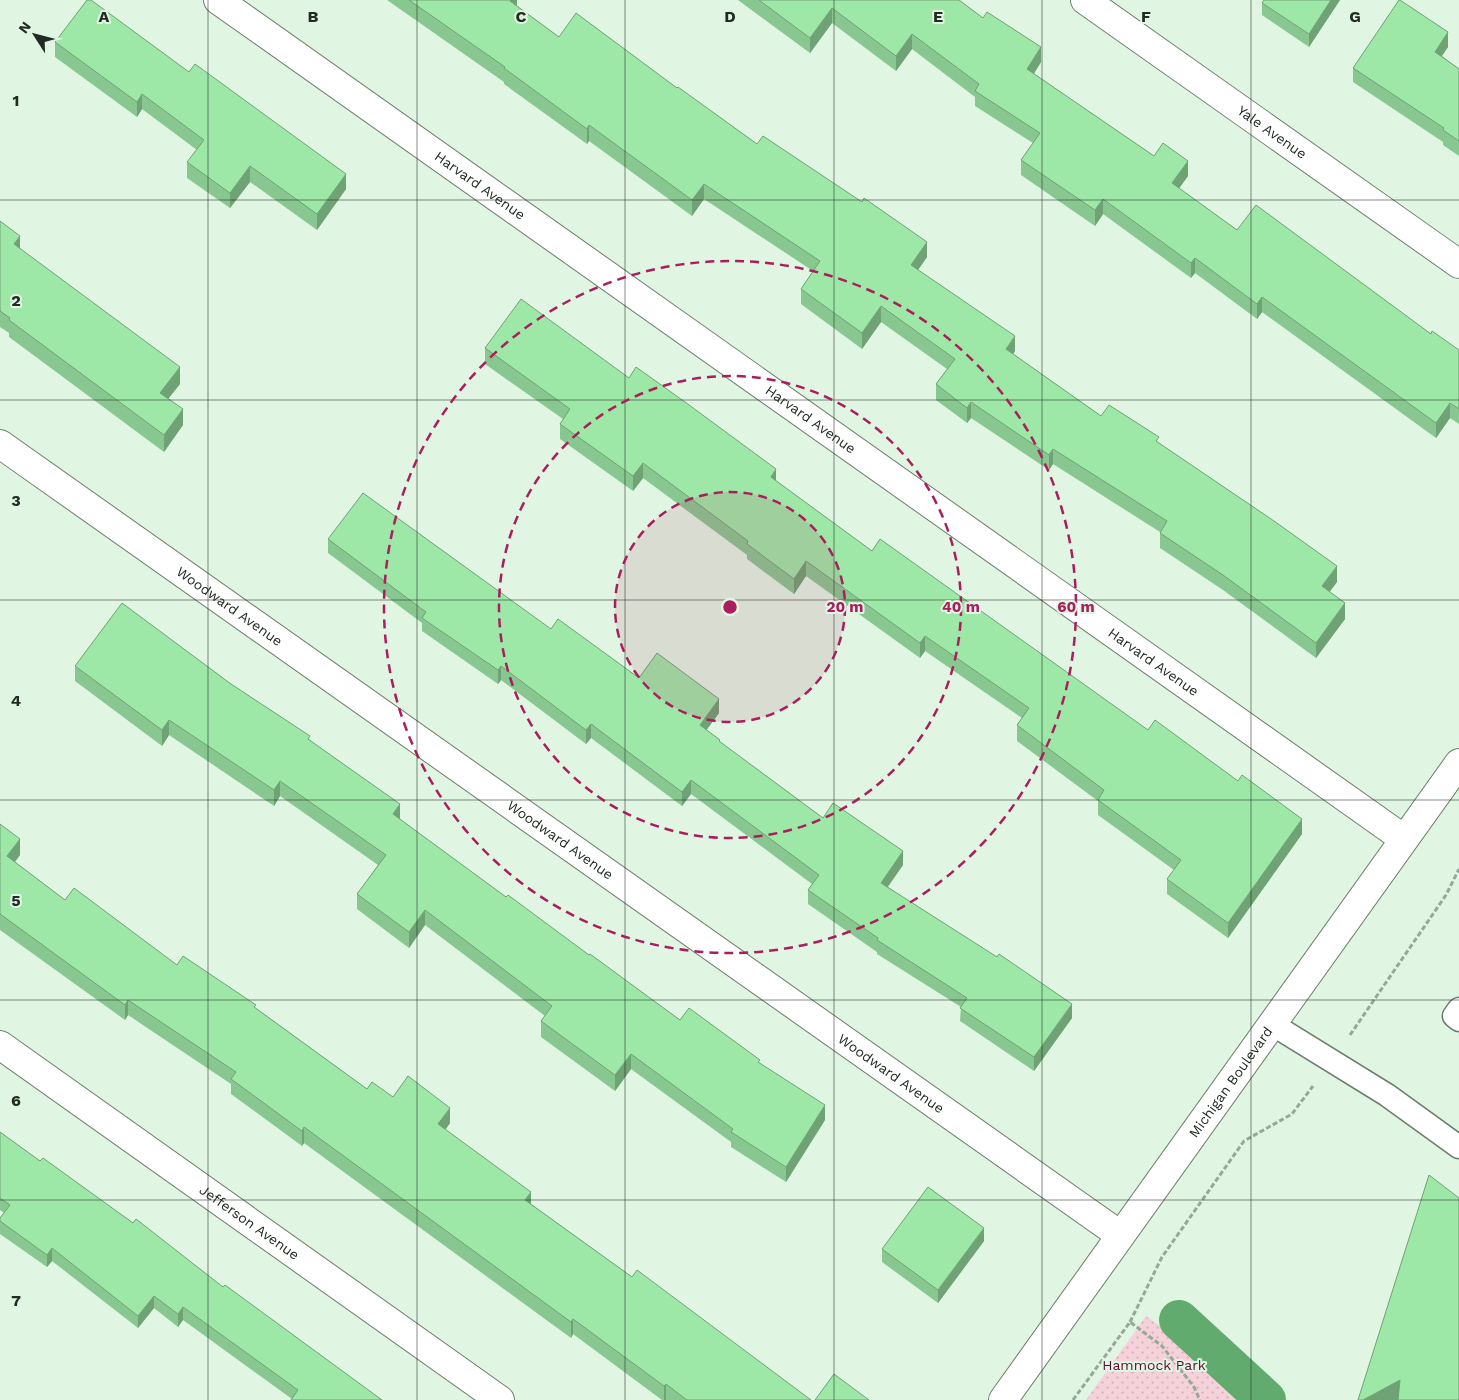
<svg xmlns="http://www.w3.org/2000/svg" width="1459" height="1400" font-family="'Work Sans',sans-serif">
  <defs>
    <pattern id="park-dots" width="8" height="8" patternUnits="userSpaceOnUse" patternTransform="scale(1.25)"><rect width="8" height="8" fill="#f5d1da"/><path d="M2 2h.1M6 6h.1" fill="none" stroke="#d2b4bb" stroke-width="1.8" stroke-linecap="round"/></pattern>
  </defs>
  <rect width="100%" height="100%" fill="#e0f6e2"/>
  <path fill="url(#park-dots)" d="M 1146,1316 L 1263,1400 L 1086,1400 Z"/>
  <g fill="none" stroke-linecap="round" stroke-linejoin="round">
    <path stroke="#62ab6e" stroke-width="40" d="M 1179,1320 L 1266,1400"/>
    <defs>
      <path id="service" d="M 1459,1009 L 1454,1016 L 1459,1020
        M 1272,1024 L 1387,1095 L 1459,1147"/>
      <g id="minor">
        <path id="s1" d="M 218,0 L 1404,839"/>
        <path id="s2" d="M 1085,0 L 1459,264"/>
        <path id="s3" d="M 0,444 L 1120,1235"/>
        <path id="s4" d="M 0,1045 L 500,1400"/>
      </g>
      <g id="tertiary">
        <path id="s5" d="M 1003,1400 L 1459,763"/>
      </g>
    </defs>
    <use href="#service" stroke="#6a7e6c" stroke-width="25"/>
    <use href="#minor" stroke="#6a7e6c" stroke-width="30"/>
    <use href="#tertiary" stroke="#6a7e6c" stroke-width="30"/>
    <path stroke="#97a899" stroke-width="3" stroke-dasharray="5 2.5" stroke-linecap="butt" d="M 1350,1035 L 1446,895 L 1459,869
      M 1130,1322 L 1162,1257 L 1244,1141 L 1292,1114 L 1313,1086
      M 1073,1400 L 1130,1322 L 1162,1346 L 1194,1387 L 1200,1400"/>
    <use href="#service" stroke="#fff" stroke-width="22"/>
    <use href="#minor" stroke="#fff" stroke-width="28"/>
    <use href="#tertiary" stroke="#fff" stroke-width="28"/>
  </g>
  <path fill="#88c890" d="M 387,0 L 517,0 L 517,6 L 559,37 L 677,88 L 757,144 L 927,257 L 918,270 L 1015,351 L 1013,354 L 1101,416 L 1159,443 L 1337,582 L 1329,592 L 1345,619 L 1316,658 L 1223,590 L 1160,548 L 1160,532 L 1053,464 L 1049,470 L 971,418 L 967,423 L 936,400 L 936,384 L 947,369 L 881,322 L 862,349 L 801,304 L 801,289 L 813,271 L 704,199 L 692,216 L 589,141 L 587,144 L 504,84 L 504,82 Z
    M 738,0 L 959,0 L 1041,62 L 1034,74 L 1154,156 L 1188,176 L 1179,188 L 1237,230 L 1431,334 L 1459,350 L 1459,424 L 1450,418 L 1436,438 L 1262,312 L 1257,319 L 1195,273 L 1191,278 L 1103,214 L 1095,226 L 1021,175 L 1021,160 L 1033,143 L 975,106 L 975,97 L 912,49 L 896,71 L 832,23 L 810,53 Z
    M 1264,0 L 1340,0 L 1309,47 L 1262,15 L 1262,3 Z
    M 55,42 L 346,189 L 317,230 L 250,182 L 230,208 L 187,178 L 187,162 L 197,150 L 142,109 L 137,117 L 55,57 Z
    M 1448,47 L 1442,56 L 1459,69 L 1459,156 L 1443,145 L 1443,142 L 1353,82 L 1353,68 Z
    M 0,221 L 20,249 L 180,384 L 168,399 L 183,425 L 164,452 L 9,337 L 9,333 L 0,327 Z
    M 485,348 L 629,378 L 776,481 L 872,551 L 1148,730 L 1302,834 L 1228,938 L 1167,894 L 1167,879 L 1174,870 L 1098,815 L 1098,801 L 1017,741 L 1017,725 L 1022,718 L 925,651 L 920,658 L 806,576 L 794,594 L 747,559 L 747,555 L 643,478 L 633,491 L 560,439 L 560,424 L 563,419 L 485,364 Z
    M 328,539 L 551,629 L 639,678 L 719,713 L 706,730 L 720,742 L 823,818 L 903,865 L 888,887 L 1072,1018 L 1034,1071 L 960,1021 L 961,1007 L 877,954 L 877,952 L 808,904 L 808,890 L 812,884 L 691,794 L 682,806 L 591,738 L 586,744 L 501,680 L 498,684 L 422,631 L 422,623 L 328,553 Z
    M 75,666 L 231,684 L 310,740 L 400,820 L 506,897 L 680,1020 L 760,1063 L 825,1120 L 786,1182 L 731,1147 L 731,1142 L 631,1069 L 615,1091 L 541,1037 L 541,1021 L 545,1016 L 425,925 L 409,948 L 357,909 L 357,894 L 378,865 L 280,796 L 274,806 L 169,735 L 162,746 L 75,681 Z
    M 0,824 L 20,855 L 15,862 L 65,900 L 177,965 L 256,1008 L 367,1089 L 393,1097 L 450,1123 L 445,1130 L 531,1204 L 632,1277 L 811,1400 L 662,1400 L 573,1334 L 571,1338 L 304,1143 L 302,1146 L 231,1094 L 231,1084 L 128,1015 L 125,1020 L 0,930 Z
    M 0,1132 L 40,1161 L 133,1223 L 382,1400 L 292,1399 L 183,1320 L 178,1327 L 154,1308 L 138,1328 L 52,1261 L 47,1267 L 0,1234 L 0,1218 L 4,1213 L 0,1210 Z
    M 984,1241 L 938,1303 L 882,1262 L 882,1249 Z"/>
  <path fill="#6fa275" d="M 511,0 L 517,0 L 517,7 L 510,1 Z
    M 1331,0 L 1340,0 L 1309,47 L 1309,34 Z
    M 832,8 L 832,23 L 810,53 L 810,38 Z
    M 1448,32 L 1448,47 L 1435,66 L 1435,52 Z
    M 912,34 L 912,49 L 896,71 L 896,56 Z
    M 1041,47 L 1041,62 L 1027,84 L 1027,69 Z
    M 142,94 L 142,109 L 137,117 L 137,102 Z
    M 589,125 L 589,141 L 587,144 L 587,129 Z
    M 1188,161 L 1188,176 L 1172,198 L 1172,183 Z
    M 250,166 L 250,182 L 230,208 L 230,193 Z
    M 346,174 L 346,189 L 317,230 L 317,214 Z
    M 704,184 L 704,199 L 692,216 L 692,200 Z
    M 1103,199 L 1103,214 L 1095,226 L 1095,210 Z
    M 20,236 L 20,252 L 14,244 Z
    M 927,242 L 927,257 L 911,280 L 911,265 Z
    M 1195,258 L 1195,273 L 1191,278 L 1191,263 Z
    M 1262,297 L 1262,312 L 1257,319 L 1257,304 Z
    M 881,306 L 881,322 L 862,349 L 862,333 Z
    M 1015,336 L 1015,351 L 1006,365 L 1006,349 Z
    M 180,367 L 180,384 L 160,409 L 160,393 Z
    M 971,402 L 971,418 L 967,423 L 967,408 Z
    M 1450,403 L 1450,418 L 1436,438 L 1436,423 Z
    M 183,409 L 183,425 L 164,452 L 164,435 Z
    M 1053,449 L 1053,464 L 1049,470 L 1049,455 Z
    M 643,463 L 643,478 L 633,491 L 633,476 Z
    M 776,469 L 776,484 L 771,477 Z
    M 806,561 L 806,576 L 794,594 L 794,579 Z
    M 1337,566 L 1337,582 L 1322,602 L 1322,586 Z
    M 1345,603 L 1345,619 L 1316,658 L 1316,643 Z
    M 925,636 L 925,651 L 920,658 L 920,643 Z
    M 501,666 L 501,680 L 498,684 L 498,670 Z
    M 719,699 L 719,713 L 700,739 L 700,725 Z
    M 169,720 L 169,735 L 162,746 L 162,730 Z
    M 591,724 L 591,738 L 586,744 L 586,730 Z
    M 691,780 L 691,794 L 682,806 L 682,792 Z
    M 280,781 L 280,796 L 274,806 L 274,790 Z
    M 400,804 L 400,819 L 393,830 L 393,814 Z
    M 1302,819 L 1302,834 L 1228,938 L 1228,923 Z
    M 20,839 L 20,855 L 7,872 L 7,856 Z
    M 903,851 L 903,865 L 881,896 L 881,883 Z
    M 425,910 L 425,925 L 409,948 L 409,932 Z
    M 128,1000 L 128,1015 L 125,1020 L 125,1005 Z
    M 1072,1004 L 1072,1018 L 1034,1071 L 1034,1057 Z
    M 631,1054 L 631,1069 L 615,1091 L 615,1075 Z
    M 825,1105 L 825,1120 L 786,1182 L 786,1167 Z
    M 450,1108 L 450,1123 L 438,1140 L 438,1124 Z
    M 304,1127 L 304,1143 L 302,1146 L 302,1131 Z
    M 531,1192 L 531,1207 L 525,1200 Z
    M 984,1228 L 984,1241 L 938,1303 L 938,1290 Z
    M 52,1248 L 52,1261 L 47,1267 L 47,1255 Z
    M 154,1296 L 154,1308 L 138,1328 L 138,1316 Z
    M 183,1307 L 183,1320 L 178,1327 L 178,1314 Z
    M 573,1319 L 573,1334 L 571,1338 L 571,1322 Z
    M 1400,1380 L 1400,1400 L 1363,1400 Z
    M 666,1384 L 666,1400 L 664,1400 L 664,1386 Z"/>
  <path fill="#9ee8a7" stroke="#6fa275" d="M 87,0 L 91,0 L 189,72 L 195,64 L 346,174 L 317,214 L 250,166 L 230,193 L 187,162 L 204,140 L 142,94 L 137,102 L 55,42 Z
    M 409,0 L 511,0 L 510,1 L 559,37 L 576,13 L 677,88 L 678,87 L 757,144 L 763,136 L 862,202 L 864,198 L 927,242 L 911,265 L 1015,336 L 1006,349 L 1101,416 L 1109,405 L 1159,437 L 1156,441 L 1274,521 L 1337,566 L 1322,586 L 1345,603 L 1316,643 L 1223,575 L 1160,533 L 1167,521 L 1053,449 L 1049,455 L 971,402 L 967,408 L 936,384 L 955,359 L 881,306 L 862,333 L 801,289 L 820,261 L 704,184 L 692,200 L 589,125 L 587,129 L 504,68 L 505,67 Z
    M 759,0 L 959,0 L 983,18 L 987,12 L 1041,47 L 1027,69 L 1154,156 L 1163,143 L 1188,161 L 1172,183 L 1237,230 L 1256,205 L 1431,334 L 1432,331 L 1459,350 L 1459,409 L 1450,403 L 1436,423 L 1262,297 L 1257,304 L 1195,258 L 1191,263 L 1103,199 L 1095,210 L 1021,160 L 1040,133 L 975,91 L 979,84 L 912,34 L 896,56 L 832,8 L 810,38 Z
    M 1264,0 L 1331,0 L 1309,34 L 1262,3 Z
    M 1399,0 L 1400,0 L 1448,32 L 1435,52 L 1459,69 L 1459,141 L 1443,130 L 1444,128 L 1353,68 Z
    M 0,221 L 20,236 L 14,244 L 180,367 L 160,393 L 183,409 L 164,435 L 9,320 L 10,318 L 0,311 Z
    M 521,299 L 629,378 L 636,367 L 685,402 L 776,469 L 771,477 L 872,551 L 880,539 L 1148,730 L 1155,720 L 1238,781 L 1242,775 L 1302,819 L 1228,923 L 1167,879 L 1181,860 L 1098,800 L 1104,790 L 1017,725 L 1029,708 L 925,636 L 920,643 L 806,561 L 794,579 L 747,544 L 748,541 L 643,463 L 633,476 L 560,424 L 570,409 L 485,348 Z
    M 363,493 L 551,629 L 558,619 L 639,678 L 657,653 L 719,699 L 700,725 L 720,740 L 719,741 L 823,818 L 833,803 L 903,851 L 881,883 L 997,957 L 999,954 L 1072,1004 L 1034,1057 L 960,1008 L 967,998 L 877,940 L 878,938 L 808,890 L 819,875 L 691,780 L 682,792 L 591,724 L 586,730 L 501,666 L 498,670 L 422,618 L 426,612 L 328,539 Z
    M 122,603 L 231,684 L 310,736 L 308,739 L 400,804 L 393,814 L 506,897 L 508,895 L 589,955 L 590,954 L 680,1020 L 689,1008 L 760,1060 L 758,1062 L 825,1105 L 786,1167 L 731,1132 L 733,1129 L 631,1054 L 615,1075 L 541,1021 L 552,1006 L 425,910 L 409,932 L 357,894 L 386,855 L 280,781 L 274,790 L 169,720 L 162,730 L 75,666 Z
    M 0,824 L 20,839 L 7,856 L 65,900 L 74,888 L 177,965 L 183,956 L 256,1005 L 254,1007 L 367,1089 L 372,1082 L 393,1097 L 408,1076 L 450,1108 L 438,1124 L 531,1192 L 525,1200 L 632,1277 L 637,1270 L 811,1400 L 687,1400 L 666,1384 L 664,1386 L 573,1319 L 571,1322 L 304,1127 L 302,1131 L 231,1079 L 236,1072 L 128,1000 L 125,1005 L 0,914 Z
    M 0,1132 L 40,1161 L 43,1158 L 133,1223 L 136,1219 L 223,1287 L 225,1285 L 382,1400 L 291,1400 L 298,1390 L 183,1307 L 178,1314 L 154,1296 L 138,1316 L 52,1248 L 47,1255 L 0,1221 L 0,1218 L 10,1205 L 0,1198 Z
    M 1429,1175 L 1459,1198 L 1459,1400 L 1398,1400 L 1400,1380 L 1363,1400 L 1358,1400 Z
    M 928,1187 L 984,1228 L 938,1290 L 882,1249 Z
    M 834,1374 L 869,1400 L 815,1400 Z"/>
  <path fill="none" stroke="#222b23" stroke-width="1" stroke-opacity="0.55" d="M 208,0 L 208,1400M 417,0 L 417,1400M 625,0 L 625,1400M 834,0 L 834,1400M 1042,0 L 1042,1400M 1251,0 L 1251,1400M 0,200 L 1459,200M 0,400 L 1459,400M 0,600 L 1459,600M 0,800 L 1459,800M 0,1000 L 1459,1000M 0,1200 L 1459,1200"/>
  <circle cx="730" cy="607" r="115" fill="#ab1e5d" fill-opacity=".12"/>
  <g fill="none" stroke="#ab1e5d" stroke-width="2.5" stroke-dasharray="9 6">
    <circle cx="730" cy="607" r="115"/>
    <circle cx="730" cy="607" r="231"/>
    <circle cx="730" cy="607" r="346"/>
  </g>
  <g text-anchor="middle" stroke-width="4" stroke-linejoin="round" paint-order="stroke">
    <g font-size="14" fill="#222b23" stroke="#e0f6e2">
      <text dy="5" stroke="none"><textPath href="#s2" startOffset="229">Yale Avenue</textPath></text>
      <text dy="5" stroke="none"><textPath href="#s1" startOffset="321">Harvard Avenue</textPath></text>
      <text dy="5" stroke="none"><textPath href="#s1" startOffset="726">Harvard Avenue</textPath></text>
      <text dy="5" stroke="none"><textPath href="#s3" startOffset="281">Woodward Avenue</textPath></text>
      <text dy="5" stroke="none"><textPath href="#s1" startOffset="1146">Harvard Avenue</textPath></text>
      <text dy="5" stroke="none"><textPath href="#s3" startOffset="686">Woodward Avenue</textPath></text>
      <text dy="5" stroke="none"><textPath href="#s3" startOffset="1091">Woodward Avenue</textPath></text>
      <text dy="5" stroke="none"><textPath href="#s5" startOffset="391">Michigan Boulevard</textPath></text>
      <text dy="5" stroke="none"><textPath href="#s4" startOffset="306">Jefferson Avenue</textPath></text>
    </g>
    <g font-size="14" fill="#5d0b30" stroke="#e0f6e2">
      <text x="1154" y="1370">Hammock Park</text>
    </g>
  </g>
  <g font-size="16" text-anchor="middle" font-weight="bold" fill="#222b23" stroke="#e0f6e2" stroke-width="4" stroke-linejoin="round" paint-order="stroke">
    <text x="104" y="22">A</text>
    <text x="313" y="22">B</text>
    <text x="521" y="22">C</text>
    <text x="730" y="22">D</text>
    <text x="938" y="22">E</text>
    <text x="1146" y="22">F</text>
    <text x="1355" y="22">G</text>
    <text x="16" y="106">1</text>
    <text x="16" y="306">2</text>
    <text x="16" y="506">3</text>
    <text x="16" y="706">4</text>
    <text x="16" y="906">5</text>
    <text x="16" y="1106">6</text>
    <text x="16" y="1306">7</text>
  </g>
  <circle cx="730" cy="607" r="8" fill="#ab1e5d" stroke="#e0f6e2" stroke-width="2.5"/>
  <g font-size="15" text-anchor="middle" font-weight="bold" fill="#ab1e5d" stroke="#e0f6e2" stroke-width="4" stroke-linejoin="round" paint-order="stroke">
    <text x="845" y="612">20 m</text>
    <text x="961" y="612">40 m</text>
    <text x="1076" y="612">60 m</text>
  </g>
  <g transform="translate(35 35) rotate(306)" stroke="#e0f6e2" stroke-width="4" paint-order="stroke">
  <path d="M0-4L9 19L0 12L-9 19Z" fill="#222b23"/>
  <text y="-8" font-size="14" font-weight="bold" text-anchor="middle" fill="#222b23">N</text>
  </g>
</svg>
